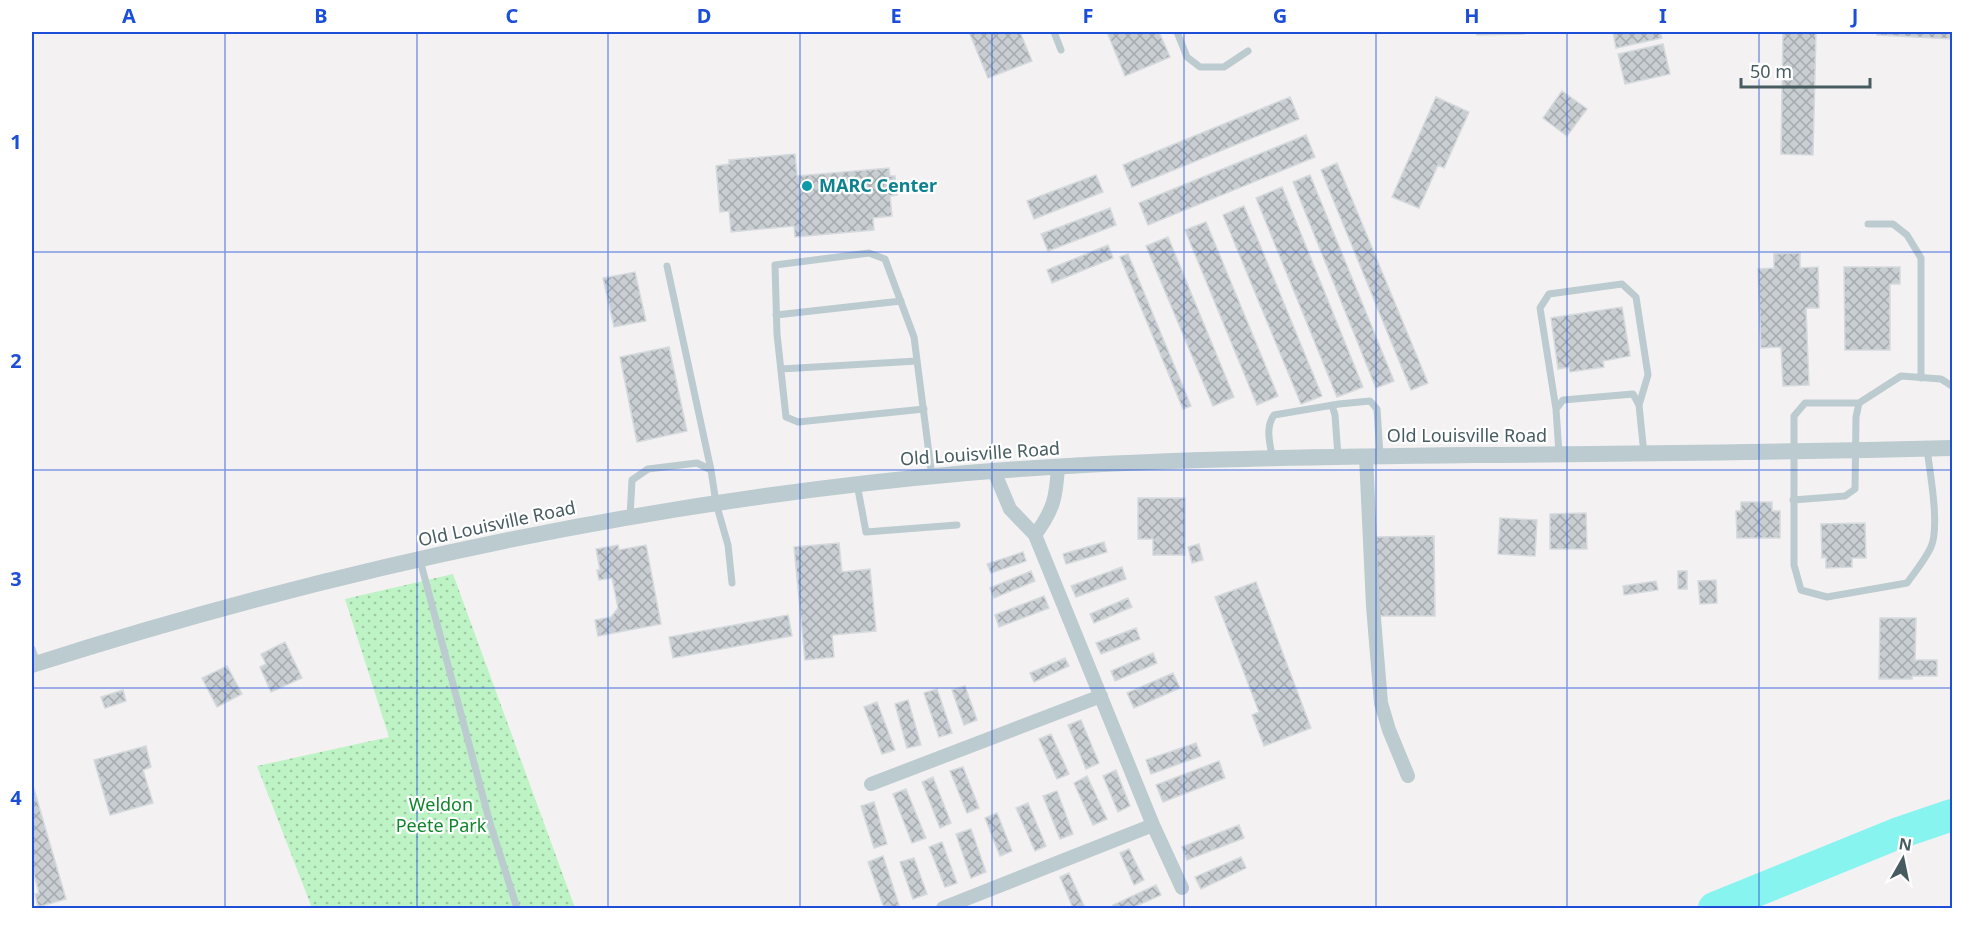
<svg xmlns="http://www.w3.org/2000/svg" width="1984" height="940" font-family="'Noto Sans',sans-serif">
  <defs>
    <pattern id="park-dots" width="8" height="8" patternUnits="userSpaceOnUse" patternTransform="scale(1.5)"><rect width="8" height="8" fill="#bef4c5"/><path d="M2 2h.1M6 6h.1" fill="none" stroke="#9cc9a3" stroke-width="1.8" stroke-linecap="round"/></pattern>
    <pattern id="building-cross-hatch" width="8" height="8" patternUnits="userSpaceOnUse" patternTransform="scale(1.5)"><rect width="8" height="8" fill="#c8ced1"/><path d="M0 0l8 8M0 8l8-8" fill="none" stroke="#a4aaad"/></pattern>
  </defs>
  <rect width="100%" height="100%" fill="#f4f1f2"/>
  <path fill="url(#park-dots)" d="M 453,574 L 575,908 L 312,908 L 257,766 L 389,737 L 345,599 Z"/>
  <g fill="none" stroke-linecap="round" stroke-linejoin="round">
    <path stroke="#87f4ef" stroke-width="32" d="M 1714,908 L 1896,834 L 1952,815"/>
  </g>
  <path fill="url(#building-cross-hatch)" stroke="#d5dadd" stroke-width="1.5" d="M 969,32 L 1020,32 L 1032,61 L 988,78 Z
    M 1107,32 L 1159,32 L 1170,57 L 1125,76 Z
    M 1477,32 L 1524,32 L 1524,34 L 1477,35 Z
    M 1613,32 L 1660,32 L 1662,38 L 1616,48 Z
    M 1783,32 L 1816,32 L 1813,155 L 1781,154 Z
    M 1877,32 L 1952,32 L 1952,39 L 1877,35 Z
    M 1663,44 L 1670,74 L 1625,84 L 1618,54 Z
    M 1562,91 L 1587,109 L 1567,136 L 1543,118 Z
    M 1290,97 L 1299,119 L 1132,187 L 1123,165 Z
    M 1436,97 L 1469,112 L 1444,168 L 1438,165 L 1419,208 L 1392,197 Z
    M 1306,135 L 1315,157 L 1148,225 L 1139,203 Z
    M 795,154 L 797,176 L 889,168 L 890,176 L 895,176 L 897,195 L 890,196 L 892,216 L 873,218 L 874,230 L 795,237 L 794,226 L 731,232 L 729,211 L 720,212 L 716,166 L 729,164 L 729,160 Z
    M 1337,163 L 1428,383 L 1411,390 L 1321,170 Z
    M 1096,175 L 1103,192 L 1034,219 L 1027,201 Z
    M 1310,175 L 1394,381 L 1376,388 L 1293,182 Z
    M 1282,187 L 1363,387 L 1337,397 L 1256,198 Z
    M 1244,206 L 1322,396 L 1301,404 L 1223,215 Z
    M 1110,208 L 1116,225 L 1048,251 L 1041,234 Z
    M 1206,222 L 1278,396 L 1257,405 L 1185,230 Z
    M 1168,237 L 1234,397 L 1213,406 L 1146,246 Z
    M 1108,245 L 1113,258 L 1052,283 L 1047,270 Z
    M 1800,253 L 1800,268 L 1818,267 L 1819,308 L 1806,308 L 1809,385 L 1783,386 L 1781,347 L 1761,348 L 1758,269 L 1774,268 L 1774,254 Z
    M 1128,254 L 1191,406 L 1183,409 L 1120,257 Z
    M 1844,267 L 1900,267 L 1900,284 L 1890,284 L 1890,350 L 1845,350 Z
    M 635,272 L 646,321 L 614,327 L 603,278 Z
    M 1622,307 L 1630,356 L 1603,361 L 1604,367 L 1570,372 L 1569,367 L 1558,369 L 1551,318 Z
    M 669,347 L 687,431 L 637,442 L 620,357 Z
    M 1138,498 L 1185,498 L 1185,555 L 1153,555 L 1153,539 L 1138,539 Z
    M 1741,502 L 1772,502 L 1772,511 L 1780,511 L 1780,538 L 1737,538 L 1736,511 L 1741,511 Z
    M 1586,513 L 1587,549 L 1550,549 L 1550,514 Z
    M 1500,518 L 1537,520 L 1535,556 L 1498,554 Z
    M 1865,523 L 1866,558 L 1852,558 L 1852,567 L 1826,568 L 1826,557 L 1822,558 L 1821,524 Z
    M 1434,536 L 1435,616 L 1377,616 L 1376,537 Z
    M 1104,542 L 1107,552 L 1066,564 L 1063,554 Z
    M 839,543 L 842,572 L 870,569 L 876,631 L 832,635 L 834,657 L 805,660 L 794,547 Z
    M 1199,544 L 1203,560 L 1192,563 L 1188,547 Z
    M 618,545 L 619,550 L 646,545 L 661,624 L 598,636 L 595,620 L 611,617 L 618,608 L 612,578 L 599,580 L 597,570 L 600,570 L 596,549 Z
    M 1023,552 L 1026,561 L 991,573 L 987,564 Z
    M 1122,567 L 1126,579 L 1076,597 L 1071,586 Z
    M 1031,571 L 1035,581 L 994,598 L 990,588 Z
    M 1678,571 L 1687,571 L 1687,589 L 1678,589 Z
    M 1716,580 L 1717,603 L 1700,604 L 1698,581 Z
    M 1656,581 L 1658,590 L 1624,595 L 1623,586 Z
    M 1256,582 L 1311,728 L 1264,746 L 1252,715 L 1259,712 L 1215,597 Z
    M 1044,596 L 1049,608 L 999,627 L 995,615 Z
    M 1128,598 L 1132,607 L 1094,623 L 1090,614 Z
    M 788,615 L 792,636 L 673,658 L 669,637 Z
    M 1880,618 L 1916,618 L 1915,660 L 1937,660 L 1937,676 L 1912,676 L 1912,679 L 1879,679 Z
    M 1136,628 L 1140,639 L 1101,654 L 1096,643 Z
    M 285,642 L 302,678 L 271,692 L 260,667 L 266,664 L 261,654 Z
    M 1153,653 L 1157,663 L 1115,681 L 1111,671 Z
    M 1065,658 L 1069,666 L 1034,682 L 1030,673 Z
    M 227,666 L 242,694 L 217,707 L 202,678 Z
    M 1173,673 L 1180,688 L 1134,708 L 1127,693 Z
    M 965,686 L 977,720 L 964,725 L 952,690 Z
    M 937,689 L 952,733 L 939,737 L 924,693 Z
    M 123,690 L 126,701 L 105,708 L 101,697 Z
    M 908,700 L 921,745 L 907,748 L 895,704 Z
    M 877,702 L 895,750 L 882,754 L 864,707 Z
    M 1081,720 L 1099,763 L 1086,769 L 1068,725 Z
    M 1051,734 L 1069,774 L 1057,779 L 1039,739 Z
    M 1196,743 L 1201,756 L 1151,774 L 1146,760 Z
    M 146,746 L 151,767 L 143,770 L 153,803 L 110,815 L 94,760 Z
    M 1219,761 L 1225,778 L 1163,802 L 1156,785 Z
    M 963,767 L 979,808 L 967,813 L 950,771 Z
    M 1116,770 L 1130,806 L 1118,812 L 1103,776 Z
    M 1087,776 L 1107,819 L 1093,825 L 1074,783 Z
    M 933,777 L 951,823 L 940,828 L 922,782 Z
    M 32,782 L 66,899 L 38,907 L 35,894 L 39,893 L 32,867 Z
    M 906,789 L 926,838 L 912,843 L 893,794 Z
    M 1057,791 L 1073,834 L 1060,839 L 1043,796 Z
    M 874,802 L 887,844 L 874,848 L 861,806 Z
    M 1028,803 L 1046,846 L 1035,851 L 1016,808 Z
    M 997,813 L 1012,851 L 1000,856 L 985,818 Z
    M 1239,825 L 1244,838 L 1187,860 L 1182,847 Z
    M 971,829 L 986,872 L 971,878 L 956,834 Z
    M 942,842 L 957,883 L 945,887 L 929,847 Z
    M 1129,849 L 1144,880 L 1134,885 L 1120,853 Z
    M 883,856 L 900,908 L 884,908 L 868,862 Z
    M 1241,857 L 1246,868 L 1201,889 L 1195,877 Z
    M 914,858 L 927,894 L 913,899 L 900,862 Z
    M 1069,873 L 1085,908 L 1073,908 L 1060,877 Z
    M 1156,885 L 1161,895 L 1132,908 L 1115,908 L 1113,905 Z"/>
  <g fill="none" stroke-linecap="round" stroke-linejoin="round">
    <path stroke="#bbcbcf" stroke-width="7" d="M 1054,32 L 1061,50
      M 1177,32 L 1187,57 L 1200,67 L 1224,67 L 1248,51
      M 1868,224 L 1893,224 L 1907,235 L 1921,258 L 1921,378
      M 667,266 L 711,470
      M 776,315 L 901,301
      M 781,369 L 917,361
      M 1859,403 L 1805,403 L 1794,416 L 1794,565 L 1801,590 L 1827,597 L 1907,583 C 1915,572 1925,560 1931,547 C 1940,526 1930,473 1927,449
      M 1332,405 L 1335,415 L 1338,456
      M 924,409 L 798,422 L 786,417 L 777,334 L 775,265 L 869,253 L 885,259 L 914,337 L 932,477
      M 1556,409 L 1540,308 L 1549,294 L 1622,284 L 1636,297 L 1648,375 L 1639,405
      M 1559,454 L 1556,409 L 1563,400 L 1633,394 L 1639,405 L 1644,454
      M 1272,457 C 1270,442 1265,428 1274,415 L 1339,404 L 1370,401 L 1377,409 L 1380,455
      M 857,484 L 866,532 L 957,525
      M 1793,500 L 1845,496 L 1855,489 L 1856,417 L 1859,403 L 1901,376 L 1941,379 L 1952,386
      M 630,517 L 632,480 L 648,469 L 697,463 L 711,470 L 716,503 L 728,545 L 732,583
      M 420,560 L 490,823 L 517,908
      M 32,649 L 37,663"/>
    <path stroke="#bbcbcf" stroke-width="14" d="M 1366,456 L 1373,606 L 1381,703 L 1389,730 L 1408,776
      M 1058,467 C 1056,498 1054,509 1035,535 L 1153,825 L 1182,888
      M 994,471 L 1010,509 L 1035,535
      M 871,784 L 1101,696
      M 943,908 L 1153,825"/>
    <path stroke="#bbcbcf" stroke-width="16" d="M 32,665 C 335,568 649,501 967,473 C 1136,459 1305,457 1474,455 C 1634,454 1793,452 1952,448"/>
  </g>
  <path fill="none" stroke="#1d4ed8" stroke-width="1.5" stroke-opacity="0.55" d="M 225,32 L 225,908M 417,32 L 417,908M 608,32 L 608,908M 800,32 L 800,908M 992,32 L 992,908M 1184,32 L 1184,908M 1376,32 L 1376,908M 1567,32 L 1567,908M 1759,32 L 1759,908M 32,252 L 1952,252M 32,470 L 1952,470M 32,688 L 1952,688"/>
  <circle fill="#0f9aa8" stroke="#fff" stroke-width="2" cx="807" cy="186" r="6"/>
  <g text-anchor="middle" stroke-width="4.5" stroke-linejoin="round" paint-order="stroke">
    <g font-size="18" font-weight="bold" fill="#0d838f" stroke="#fff" text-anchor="start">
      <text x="819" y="192">MARC Center</text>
    </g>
    <g font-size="18" fill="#475c61" stroke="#fff">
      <text x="1467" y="442">Old Louisville Road</text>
      <text transform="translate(980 454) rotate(-4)" y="6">Old Louisville Road</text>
      <text transform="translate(497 524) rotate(-12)" y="6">Old Louisville Road</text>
    </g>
    <g font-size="18" fill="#0f862c" stroke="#fff">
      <text x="441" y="811">Weldon<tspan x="441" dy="21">Peete Park</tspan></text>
    </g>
  </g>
  <rect width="1984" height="940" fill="none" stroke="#ffffff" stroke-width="66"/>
  <g transform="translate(1903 859) rotate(9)" stroke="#ffffff" stroke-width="4.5" paint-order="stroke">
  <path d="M0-4.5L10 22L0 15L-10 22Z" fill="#475c61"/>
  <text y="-9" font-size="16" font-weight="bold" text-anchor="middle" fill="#475c61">N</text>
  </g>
  <path d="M1741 78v9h129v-9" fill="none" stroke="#475c61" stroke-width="3"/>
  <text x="1750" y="78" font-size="18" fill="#475c61" stroke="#ffffff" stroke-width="4.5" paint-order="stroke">50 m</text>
  <rect x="33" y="33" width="1918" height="874" fill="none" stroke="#1d4ed8" stroke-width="2"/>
  <g font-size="20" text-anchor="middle" font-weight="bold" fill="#1d4ed8">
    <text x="129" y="23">A</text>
    <text x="321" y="23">B</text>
    <text x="512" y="23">C</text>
    <text x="704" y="23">D</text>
    <text x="896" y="23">E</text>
    <text x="1088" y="23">F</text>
    <text x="1280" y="23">G</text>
    <text x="1472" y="23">H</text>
    <text x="1663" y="23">I</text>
    <text x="1855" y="23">J</text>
    <text x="16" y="149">1</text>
    <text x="16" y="368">2</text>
    <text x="16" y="586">3</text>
    <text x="16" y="805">4</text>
  </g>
</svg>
